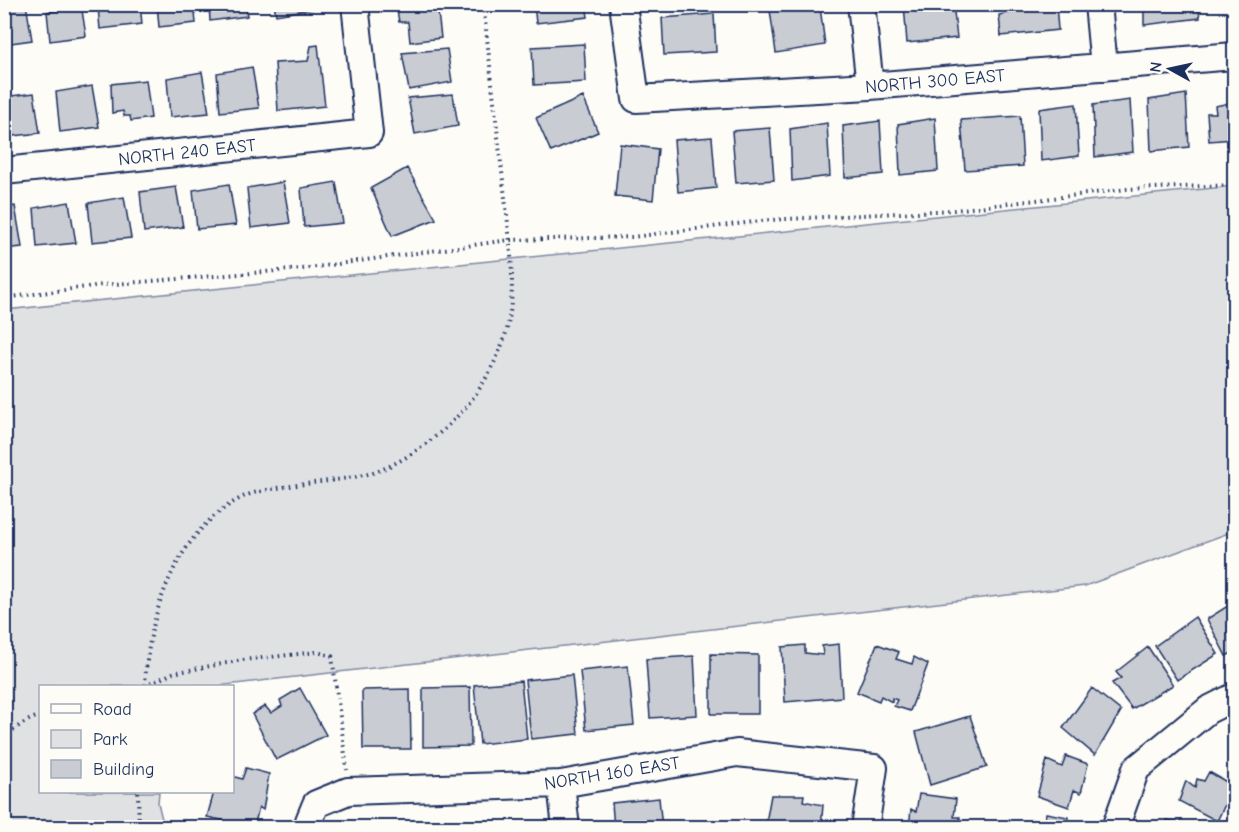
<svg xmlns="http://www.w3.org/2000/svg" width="1239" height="832" font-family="'Comic Neue',sans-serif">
  <rect width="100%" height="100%" fill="#fdfcf7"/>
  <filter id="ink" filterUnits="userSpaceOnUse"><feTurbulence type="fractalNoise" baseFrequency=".0167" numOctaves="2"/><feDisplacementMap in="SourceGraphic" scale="12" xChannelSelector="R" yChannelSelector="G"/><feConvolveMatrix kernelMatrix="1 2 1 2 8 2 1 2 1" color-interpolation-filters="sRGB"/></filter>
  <g filter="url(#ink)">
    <path fill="#e0e1e3" stroke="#7e88a0" stroke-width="1.5" d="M 1234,186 L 1234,531 L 1085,586 L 217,686 L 40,686 L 40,792 L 159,792 L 158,803 L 164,827 L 5,827 L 5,310 Z"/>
    <path fill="#c9ccd3" stroke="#1b2f5e" stroke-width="1.5" d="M 5,4 L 26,4 L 32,40 L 4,44 Z
      M 61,4 L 81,4 L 86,36 L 50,41 L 47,12 L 61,10 Z
      M 104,4 L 140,4 L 142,24 L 100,29 L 98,7 L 104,6 Z
      M 157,4 L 194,4 L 196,23 L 159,27 Z
      M 209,4 L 246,4 L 247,16 L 210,21 Z
      M 274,4 L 311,4 L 312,9 L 276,15 Z
      M 396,4 L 437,4 L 441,38 L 410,42 L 408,22 L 399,22 Z
      M 534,4 L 586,4 L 588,17 L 536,23 Z
      M 904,4 L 953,4 L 957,38 L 907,43 Z
      M 1008,4 L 1056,4 L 1058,30 L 1001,36 L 999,15 L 1009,13 Z
      M 1149,4 L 1198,4 L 1200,18 L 1144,25 L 1144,11 L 1150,10 Z
      M 820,7 L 825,45 L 776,53 L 770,10 Z
      M 714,14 L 716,52 L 664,55 L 662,18 Z
      M 584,44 L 586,82 L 534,85 L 532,47 Z
      M 318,45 L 325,106 L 278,111 L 275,63 L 308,61 L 311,46 Z
      M 447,49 L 452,82 L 409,90 L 402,53 Z
      M 252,67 L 259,108 L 220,112 L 217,73 Z
      M 202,72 L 209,113 L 170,117 L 167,78 Z
      M 146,80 L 151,118 L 131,121 L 130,116 L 124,116 L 123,111 L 112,113 L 111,84 Z
      M 92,86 L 99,127 L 60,132 L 56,92 Z
      M 34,93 L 40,133 L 4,137 L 4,97 Z
      M 453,94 L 458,126 L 415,134 L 408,98 Z
      M 1186,94 L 1189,147 L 1151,151 L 1149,100 Z
      M 583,97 L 598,132 L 551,152 L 536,118 Z
      M 1130,100 L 1133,152 L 1095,157 L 1093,105 Z
      M 1234,102 L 1234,139 L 1209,141 L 1207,113 L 1216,113 L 1215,106 Z
      M 1076,104 L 1079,156 L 1041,161 L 1039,109 Z
      M 1020,116 L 1023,166 L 965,170 L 961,120 Z
      M 935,118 L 938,171 L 900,175 L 898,124 Z
      M 880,121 L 883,174 L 845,178 L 843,126 Z
      M 827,123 L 830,176 L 792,181 L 790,129 Z
      M 770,128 L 774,180 L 736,183 L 732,131 Z
      M 712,137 L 716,188 L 678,192 L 674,140 Z
      M 620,144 L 658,149 L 653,200 L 615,196 Z
      M 407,168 L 436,219 L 392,236 L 371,188 Z
      M 283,182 L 290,223 L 251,228 L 247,188 Z
      M 336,182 L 343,223 L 304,227 L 301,188 Z
      M 229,184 L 236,225 L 197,229 L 193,190 Z
      M 176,187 L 183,227 L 144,232 L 140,192 Z
      M 124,197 L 131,238 L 92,242 L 88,203 Z
      M 69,202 L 76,243 L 37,247 L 34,208 Z
      M 15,206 L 22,247 L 4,249 L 4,208 Z
      M 1234,602 L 1234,652 L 1226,656 L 1207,619 Z
      M 1195,617 L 1218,654 L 1177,680 L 1155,646 Z
      M 839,644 L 842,697 L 785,702 L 782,647 L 805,645 L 805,653 L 823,655 L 822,646 Z
      M 877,644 L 899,652 L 896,659 L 912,664 L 914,657 L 928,664 L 910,711 L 894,706 L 897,700 L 892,698 L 892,702 L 881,696 L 879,701 L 857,692 Z
      M 1148,647 L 1173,685 L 1132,709 L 1112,683 L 1121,678 L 1116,672 Z
      M 711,654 L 758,655 L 758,714 L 711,714 Z
      M 694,656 L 697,715 L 650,718 L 646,659 Z
      M 628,666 L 634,725 L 586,730 L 580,671 Z
      M 572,675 L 578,734 L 531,739 L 525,680 Z
      M 521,681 L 527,739 L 480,744 L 474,685 Z
      M 470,687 L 471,746 L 423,747 L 423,688 Z
      M 300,688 L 326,735 L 276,760 L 252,714 L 265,706 L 271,713 L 282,706 L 280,700 Z
      M 1092,688 L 1121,711 L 1095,755 L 1063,728 Z
      M 410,689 L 411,749 L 363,749 L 362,690 Z
      M 970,716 L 987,767 L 930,785 L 916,732 Z
      M 1066,756 L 1088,764 L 1081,793 L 1074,790 L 1069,807 L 1037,796 L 1047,760 L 1062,767 Z
      M 246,768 L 269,774 L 263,810 L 259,807 L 254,827 L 207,817 L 214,792 L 232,792 L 232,776 L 242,779 Z
      M 1209,772 L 1234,786 L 1217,821 L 1179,801 L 1186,781 L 1195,788 L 1197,779 L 1204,781 Z
      M 919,794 L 956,799 L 954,817 L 960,817 L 959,828 L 909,828 L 911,809 L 916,812 Z
      M 771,795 L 804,795 L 803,801 L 823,805 L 821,828 L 765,828 Z
      M 659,798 L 662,828 L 614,828 L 612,803 Z
      M 1046,813 L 1068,817 L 1067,828 L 1029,828 L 1031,819 L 1044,824 Z
      M 1167,820 L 1207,827 L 1207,828 L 1166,828 Z"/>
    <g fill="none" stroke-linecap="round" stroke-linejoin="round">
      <defs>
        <path id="minor" d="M 623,4 L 636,99 L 870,86 L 1234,56
          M 861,4 L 870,86
          M 1098,4 L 1104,67
          M 4,171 L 369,133 L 355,4
          M 561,784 L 566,828
          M 310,828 L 309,821 L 316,804 L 348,791 L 561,784 L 737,753 L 874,768 L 865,828
          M 1115,828 L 1136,769 L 1208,710 L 1234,697"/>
      </defs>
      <use href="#minor" stroke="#1b2f5e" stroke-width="30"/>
      <path stroke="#1b2f5e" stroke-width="4" stroke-dasharray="1.5 4.5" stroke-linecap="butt" d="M 4,298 L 102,285 L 302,269 L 509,240 L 632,237 L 769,220 L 954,210 L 1127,189 L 1234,185
        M 145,685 C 148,615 176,530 243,497 C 253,492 267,490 278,488 C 307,483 336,481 364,475 C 402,467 450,429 473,398 C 487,379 501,352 507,329 C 518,281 508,229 503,180 C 496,122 490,63 483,4
        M 145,686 L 173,673 L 243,660 L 317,652 L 332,656 L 347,770
        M 4,738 C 14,729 27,719 40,716
        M 138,792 L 139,828"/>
      <use href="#minor" stroke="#fdfcf7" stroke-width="26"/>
    </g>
  </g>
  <g text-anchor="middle" stroke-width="5" stroke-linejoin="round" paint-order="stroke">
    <g font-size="18" fill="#1b2f5e" stroke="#fdfcf7">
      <text transform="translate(935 81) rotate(-5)" y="6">NORTH 300 EAST</text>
      <text transform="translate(187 152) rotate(-6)" y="6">NORTH 240 EAST</text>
      <text transform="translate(612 773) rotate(-9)" y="6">NORTH 160 EAST</text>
    </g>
  </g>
  <rect width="1239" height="832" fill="none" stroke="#fdfcf7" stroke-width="24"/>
  <rect x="12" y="12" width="1215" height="808" fill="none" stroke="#1b2f5e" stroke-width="2" filter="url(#ink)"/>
  <rect x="39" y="685" width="195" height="108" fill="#fdfcf7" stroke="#a3aaba" stroke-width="1.5"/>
  <rect x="51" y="704" width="30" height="9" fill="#fdfcf7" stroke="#a3aaba" stroke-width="1.5"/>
  <text x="93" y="715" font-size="18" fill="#1b2f5e">Road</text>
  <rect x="51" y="730" width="30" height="18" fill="#e0e1e3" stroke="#a3aaba" stroke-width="1.5"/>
  <text x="93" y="745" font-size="18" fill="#1b2f5e">Park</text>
  <rect x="51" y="760" width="30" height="18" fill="#c9ccd3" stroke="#a3aaba" stroke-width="1.5"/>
  <text x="93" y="775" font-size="18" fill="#1b2f5e">Building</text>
  <g transform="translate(1170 69) rotate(278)" stroke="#fdfcf7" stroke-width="4.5" paint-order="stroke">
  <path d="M0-4.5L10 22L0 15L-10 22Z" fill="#1b2f5e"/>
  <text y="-9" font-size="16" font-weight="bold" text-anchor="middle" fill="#1b2f5e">N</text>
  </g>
</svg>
